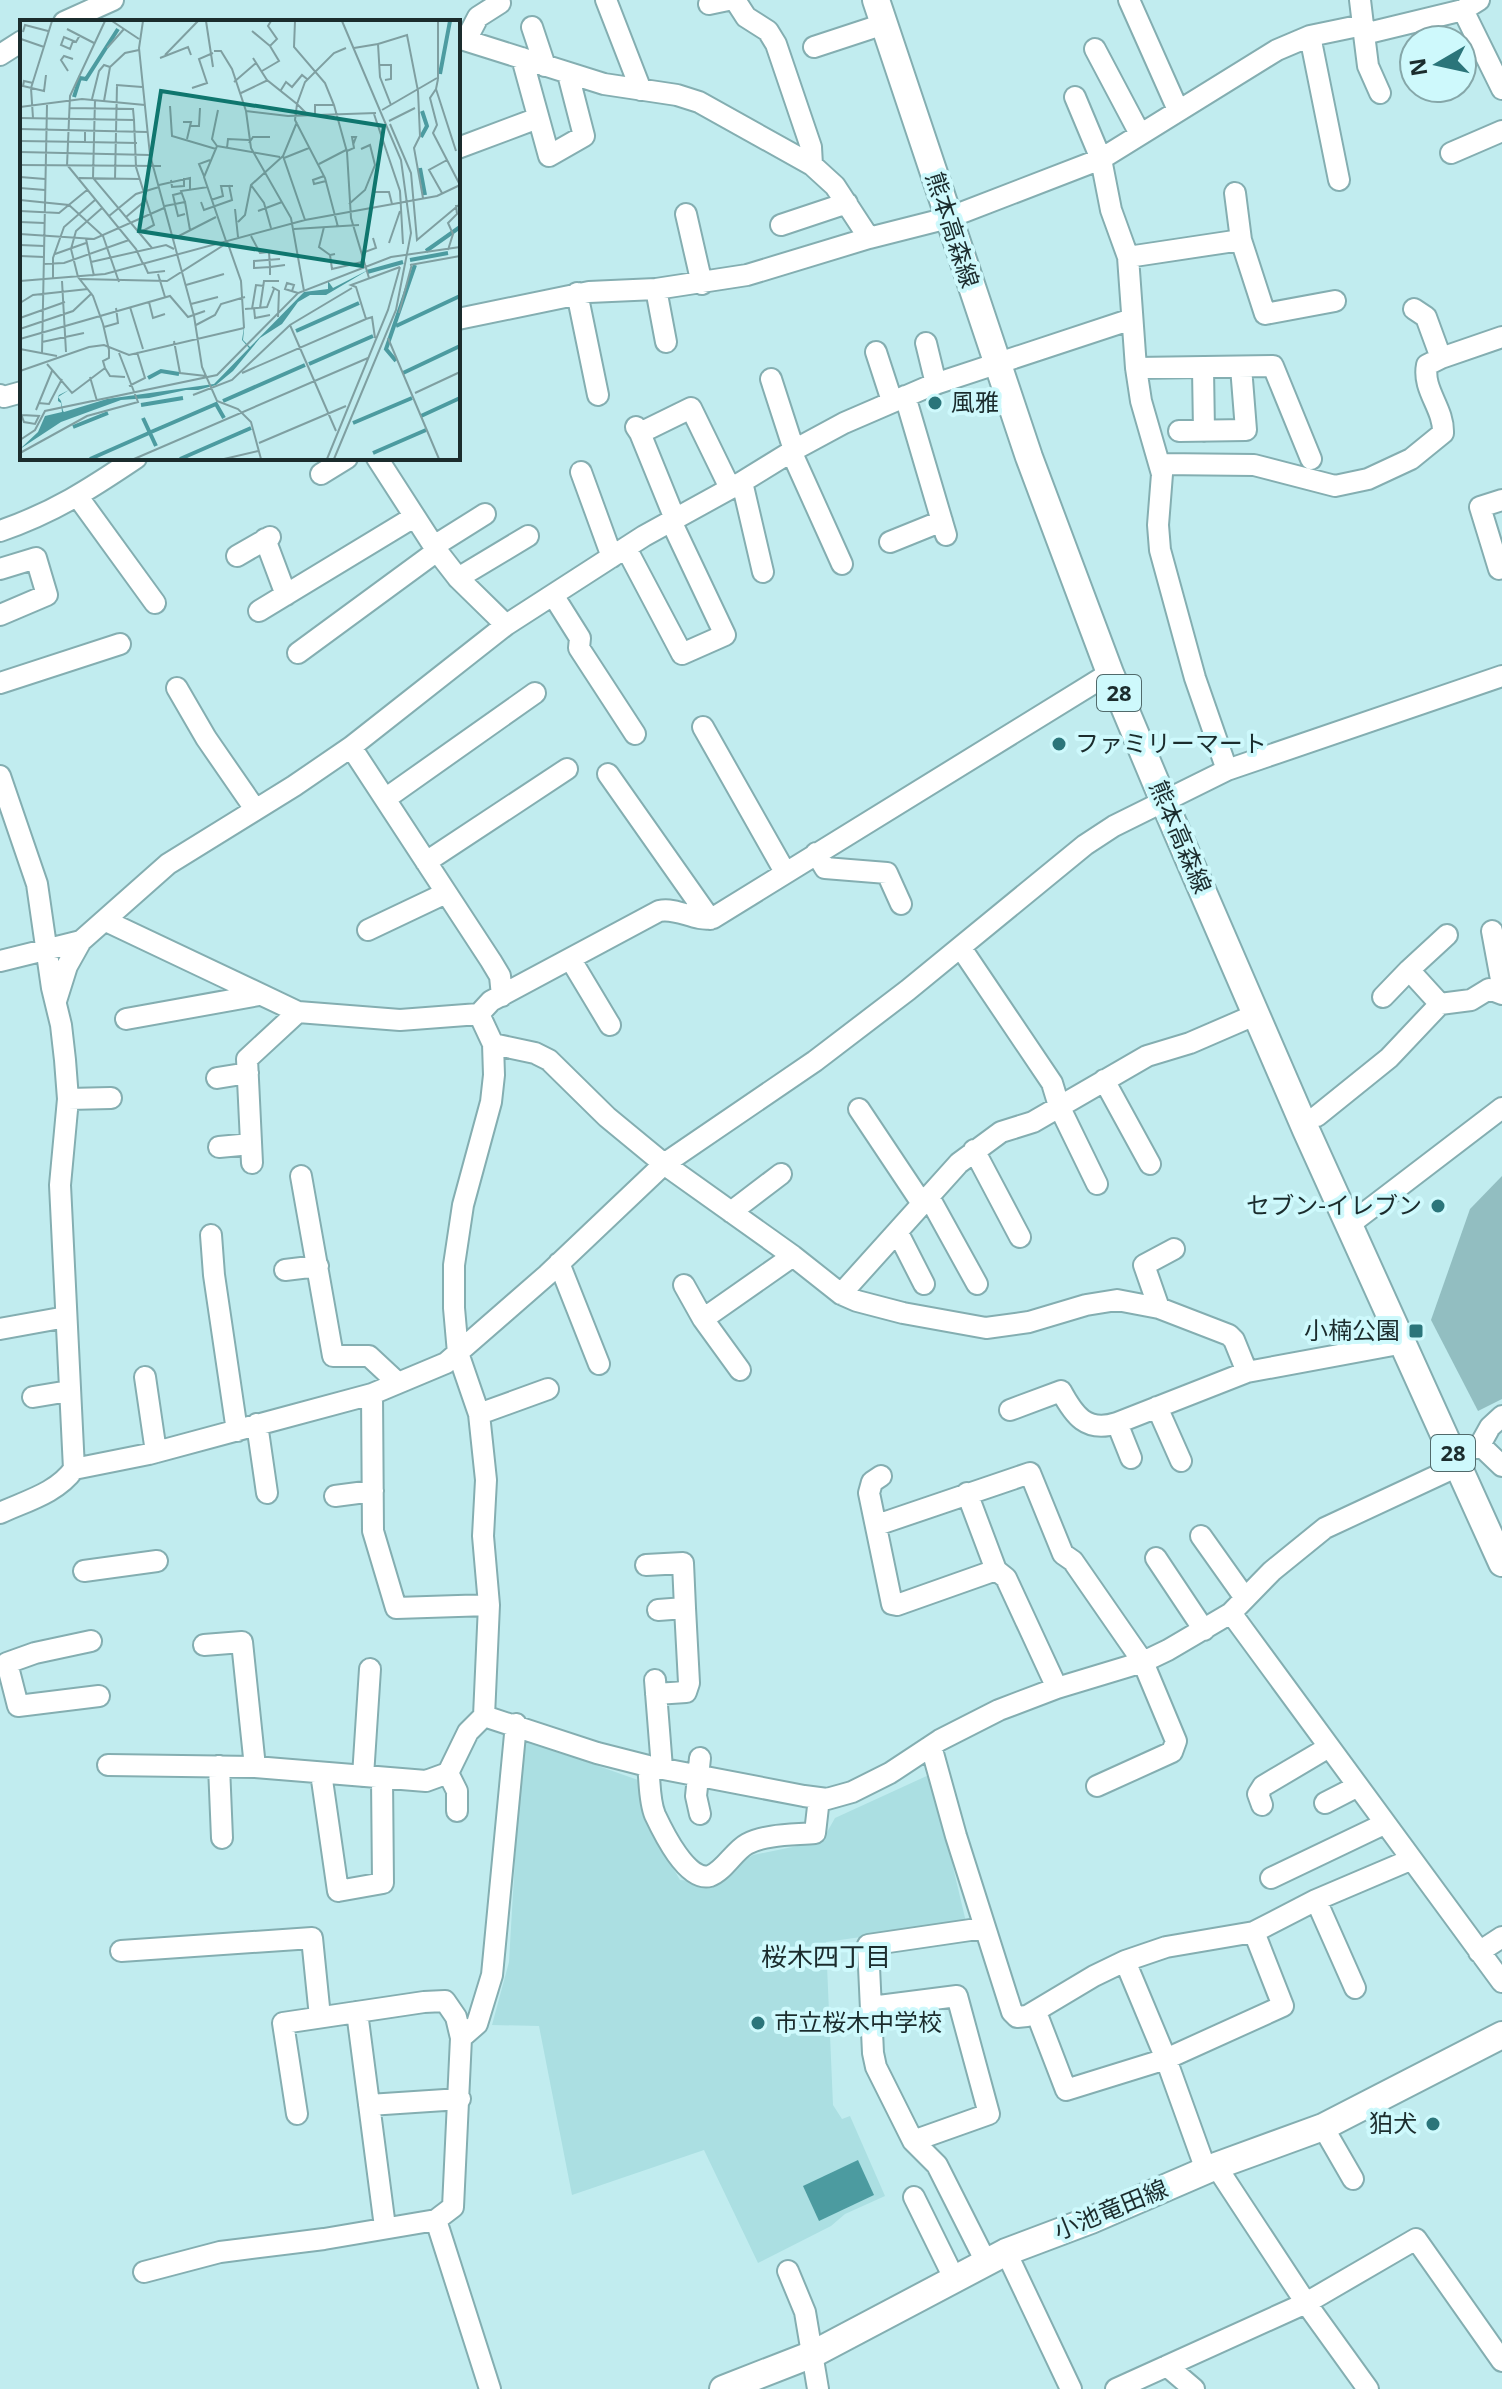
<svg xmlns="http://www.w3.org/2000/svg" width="1502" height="2389" font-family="'Open Sans','Noto Sans JP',sans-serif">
  <rect width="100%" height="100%" fill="#c1ecef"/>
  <path fill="#abdfe2" d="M 522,1739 L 638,1780 L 648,1825 L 680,1880 L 715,1883 L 738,1864 L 753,1855 L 822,1841 L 835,1818 L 931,1774 L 966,1922 L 826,1942 L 833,2105 L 842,2119 L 850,2116 L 885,2196 L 845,2214 L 831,2226 L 758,2263 L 704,2150 L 572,2195 L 539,2026 L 492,2025 L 509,1962 Z"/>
  <path fill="#92bec1" d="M 1502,1176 L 1502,1399 L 1478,1411 L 1431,1320 L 1470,1209 Z"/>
  <path fill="#4c9ba0" d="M 858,2160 L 874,2195 L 819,2221 L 803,2186 Z"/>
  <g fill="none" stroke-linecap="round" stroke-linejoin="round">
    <defs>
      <path id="minor" d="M 606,0 L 641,90
        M 735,0 L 746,17 L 768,31 L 776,44 L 811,147 L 812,165
        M 1129,0 L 1178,110
        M 1360,0 L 1363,25
        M 709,4 L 728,0
        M 1463,10 L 1502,89
        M 64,22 L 113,0
        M 532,27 L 545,66
        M 1364,34 L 1368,66 L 1380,93
        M 1310,36 L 1339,180
        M 458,38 L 604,84 L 677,95 L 699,102 L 812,165 L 835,186 L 869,238
        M 466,40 L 478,17 L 500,3 L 498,0
        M 814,47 L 884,24
        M 1095,49 L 1140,134
        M 0,55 L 22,41
        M 522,58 L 549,156 L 584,136 L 568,74
        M 1075,97 L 1101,159 L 1111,210 L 1128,257 L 1136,368 L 1141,401 L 1162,474 L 1158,525 L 1160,550 L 1195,678 L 1227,770
        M 458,148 L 538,118
        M 1451,153 L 1502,131
        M 1235,193 L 1241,240
        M 686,214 L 702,284
        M 781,225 L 847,203
        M 1128,257 L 1241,240 L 1265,314 L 1335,301
        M 656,289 L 666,342
        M 577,293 L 598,395
        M 1414,309 L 1426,317 L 1441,358 L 1502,337
        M 458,319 L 589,292 L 656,289 L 747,275 L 869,238 L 948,218 L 1101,159 L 1277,50 L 1310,36 L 1363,25 L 1364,34 L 1463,10 L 1479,0
        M 926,343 L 936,384
        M 876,352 L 892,401
        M 1136,368 L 1273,366 L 1311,459
        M 1203,369 L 1204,431
        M 771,379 L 794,450
        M 0,395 L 4,397 L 22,392
        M 905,396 L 946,535
        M 636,427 L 640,433 L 691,408 L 730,488
        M 1179,431 L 1246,430 L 1241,367
        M 640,433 L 675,519
        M 791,451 L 842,564
        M 377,458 L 437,551 L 458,578 L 506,625
        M 1160,464 L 1254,465 L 1335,486 L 1368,479 L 1411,459 L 1443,433 C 1444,408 1422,390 1427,365 L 1441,358
        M 581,472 L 612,557
        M 321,474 L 347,458
        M 742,482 L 763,572
        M 78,497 L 155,603
        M 0,531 C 53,513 90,489 136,458
        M 265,539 L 286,595
        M 890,542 L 942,521
        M 434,546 L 485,514
        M 626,548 L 682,654 L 725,635 L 671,521
        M 237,556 L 270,537
        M 0,569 L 36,558 L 47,595 L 0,615
        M 1499,569 L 1480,507 L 1502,500
        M 458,578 L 528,536
        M 553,595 L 580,638 L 579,648 L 635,734
        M 259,611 L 414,517
        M 298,653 L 437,551
        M 0,683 L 120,644
        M 177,688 L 206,738 L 255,809
        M 703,727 L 785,872
        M 351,747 L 491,961 L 500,976 L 502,996
        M 608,774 L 710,919
        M 0,776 L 37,884 L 52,988 L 61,1025 L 65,1060 L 68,1099 L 60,1185 L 74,1469 C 57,1493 26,1501 0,1513
        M 385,799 L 535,693
        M 816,853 L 825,868 L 887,873 L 901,904
        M 426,862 L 567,769
        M 106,921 L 298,1012 L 400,1020 L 479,1014 L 491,1001 L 659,911 C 678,907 695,922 713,918 L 1110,673
        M 368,930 L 446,893
        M 1492,931 L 1502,985
        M 961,948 L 1052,1083 L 1059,1106 L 1097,1184
        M 571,960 L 610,1025
        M 0,961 L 81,941 L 168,864 L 294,786 L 351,747 L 506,625 L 644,536 L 742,482 L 794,450 L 844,423 L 932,385 L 1132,319
        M 1409,970 L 1447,935
        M 1383,997 L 1409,970 L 1440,1004
        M 56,1001 L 67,966 L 81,941
        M 126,1019 L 259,995
        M 493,1044 L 535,1053 L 549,1060 L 607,1117 L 664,1164 L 793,1256 L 841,1294 L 857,1301 L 903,1313 L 986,1328 L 1029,1322 L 1086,1305 L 1117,1300 L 1159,1308 L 1229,1335 L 1234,1340 L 1247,1372
        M 217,1078 L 248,1073
        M 1104,1080 L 1150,1164
        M 68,1099 L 111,1098
        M 859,1109 L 923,1205
        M 1317,1116 L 1389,1058 L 1440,1004 L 1471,1000 L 1489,989 L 1502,994
        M 219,1147 L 251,1144
        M 974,1150 L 1020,1237
        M 252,1163 L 247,1059 L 298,1012
        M 301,1176 L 333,1356 L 369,1356 L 398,1383
        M 929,1197 L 977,1284
        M 731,1212 L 781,1174
        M 1358,1218 L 1502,1108
        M 898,1233 L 924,1284
        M 211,1235 L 214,1275 L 237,1431
        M 559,1263 L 599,1364
        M 285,1270 L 318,1266
        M 684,1285 L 703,1319
        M 841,1294 L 959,1163 L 1001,1132 L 1033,1122 L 1147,1056 L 1190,1043 L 1257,1014
        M 1159,1308 L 1144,1265 L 1174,1249
        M 0,1329 L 66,1317
        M 740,1370 L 703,1319 L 793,1256
        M 145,1377 L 156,1452
        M 372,1394 L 373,1531 L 396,1608 L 489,1605
        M 33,1397 L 69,1391
        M 1157,1407 L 1181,1461
        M 1010,1410 L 1061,1391 C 1074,1415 1086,1433 1117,1423 L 1131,1458
        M 479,1414 L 548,1389
        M 1117,1423 L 1247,1372 L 1404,1343
        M 257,1424 L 267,1493
        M 1480,1445 L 1502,1466
        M 1455,1457 L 1480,1445 L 1490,1427 L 1502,1416
        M 74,1469 L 149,1454 L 372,1394 L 446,1363 L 547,1275 L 664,1164 L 815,1061 L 908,990 L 1085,845 L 1114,826 L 1227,770 L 1502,676
        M 881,1476 L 872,1482 L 869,1493 L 892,1604 L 897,1605 L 996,1570 L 1006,1578 L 1057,1688
        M 967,1493 L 996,1570
        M 335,1496 L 373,1491
        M 877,1525 L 1030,1473 L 1063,1554 L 1073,1561 L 1143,1662 L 1176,1741 L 1172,1752 L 1097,1786
        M 1201,1536 L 1245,1598
        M 1156,1558 L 1204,1630
        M 646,1565 L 683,1563 L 685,1608
        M 84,1571 L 157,1561
        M 1231,1613 L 1502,1982
        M 91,1641 L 35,1653 L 7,1663 L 18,1706 L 99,1696
        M 204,1645 L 242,1642 L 255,1767
        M 655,1680 L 662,1768
        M 656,1694 L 686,1692 L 689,1683 L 685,1608 L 658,1610
        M 484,1716 L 597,1753 L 648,1766 L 804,1796 L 827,1799 L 852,1792 L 890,1773 L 940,1740 L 999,1710 L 1057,1688 L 1143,1662 L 1168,1650 L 1231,1613 L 1272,1571 L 1325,1528 L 1458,1466
        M 931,1746 L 956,1836 L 1012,2012 L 1017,2017 L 1027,2016 L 1094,1976 L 1125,1961 L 1166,2059 L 1206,2170
        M 700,1758 L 696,1796 L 700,1814
        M 108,1765 L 255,1767 L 426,1781 L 448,1773 L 468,1732 L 484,1716 L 489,1605 L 483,1536 L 486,1480 L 479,1414 L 458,1353 L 454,1308 L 454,1265 L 463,1205 L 491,1102 L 494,1075 L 493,1044 L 479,1014
        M 219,1766 L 222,1838
        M 648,1766 C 650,1781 649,1801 655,1815 C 663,1832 687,1882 710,1876 C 724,1871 734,1851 747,1844 C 765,1834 795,1835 815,1833 L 819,1798
        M 321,1773 L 338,1891 L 383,1883 L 382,1778
        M 448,1773 L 457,1791 L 457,1811
        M 363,1776 L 370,1669
        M 1325,1803 L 1358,1786
        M 1262,1805 L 1258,1794 L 1263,1786 L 1329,1747
        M 1271,1878 L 1384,1824
        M 1316,1900 L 1355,1988
        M 984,1928 L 868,1945 L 873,2053 L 876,2067 L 913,2141 L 937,2165 L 986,2262
        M 121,1951 L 312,1938 L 320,2017
        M 1479,1952 L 1502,1937
        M 1125,1961 L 1166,1947 L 1254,1932 L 1316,1900 L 1410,1860
        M 871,2007 L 957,1996 L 989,2114 L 913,2141
        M 357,2012 L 385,2227
        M 1036,2012 L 1066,2090 L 1166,2059 L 1283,2006 L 1254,1932
        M 369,2105 L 460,2099
        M 297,2114 L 283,2023 L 424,2002 L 445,2001 L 456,2017 L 461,2038
        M 1323,2127 L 1353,2179
        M 1216,2166 L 1306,2303 L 1368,2389
        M 914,2197 L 954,2278
        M 436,2220 L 490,2389
        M 1006,2252 L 1071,2389
        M 788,2271 L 805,2312 L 818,2389
        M 144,2272 L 220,2252 L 324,2239 L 436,2220 L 453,2207 L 461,2038 L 477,2024 L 492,1975 L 516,1724
        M 1167,2366 L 1194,2389
        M 1116,2389 L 1306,2303 L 1416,2239 L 1502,2361"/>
      <path id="major" d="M 876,0 L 1029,457 L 1110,673 L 1164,802 L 1306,1130 L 1502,1563
        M 723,2389 L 813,2354 L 1006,2252 L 1091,2220 L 1216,2166 L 1323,2127 L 1502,2035"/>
    </defs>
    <use href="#minor" stroke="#84aeb1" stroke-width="24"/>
    <use href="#major" stroke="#84aeb1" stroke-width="30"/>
    <use href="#minor" stroke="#fff" stroke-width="20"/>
    <use href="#major" stroke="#fff" stroke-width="26"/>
  </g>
  <g fill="#2b757a" stroke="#cef9fc" stroke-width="3">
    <circle cx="935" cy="403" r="8"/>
    <circle cx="1059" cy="744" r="8"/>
    <circle cx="1438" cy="1206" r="8"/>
    <rect x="1408" y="1323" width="16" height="16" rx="4"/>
    <circle cx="758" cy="2023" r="8"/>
    <circle cx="1433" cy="2124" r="8"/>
  </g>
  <g text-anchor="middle" stroke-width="8" stroke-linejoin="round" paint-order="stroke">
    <g fill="#cef9fc" stroke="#516a6b" stroke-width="2">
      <rect x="1097" y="675" width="44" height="36" rx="6"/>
      <rect x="1431" y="1435" width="44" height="36" rx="6"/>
    </g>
    <g font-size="22" font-weight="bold" fill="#1b2c2d">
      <text x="1119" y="701">28</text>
      <text x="1453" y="1461">28</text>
    </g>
    <g font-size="24" fill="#1b2c2d" stroke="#cef9fc">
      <text transform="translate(952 230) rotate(72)" y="8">熊本高森線</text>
      <text transform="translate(1180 837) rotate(67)" y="8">熊本高森線</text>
      <text transform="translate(1111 2210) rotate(-22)" y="8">小池竜田線</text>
    </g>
    <g font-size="24" fill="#1b2c2d" stroke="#cef9fc" text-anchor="start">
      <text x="951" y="411">風雅</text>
      <text x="1075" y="752">ファミリーマート</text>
      <text x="1422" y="1214" text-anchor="end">セブン-イレブン</text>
      <text x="1400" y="1339" text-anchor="end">小楠公園</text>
      <text x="774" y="2031">市立桜木中学校</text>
      <text x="1417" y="2132" text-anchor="end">狛犬</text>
    </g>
    <g font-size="26" fill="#1b2c2d" stroke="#cef9fc">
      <text x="826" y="1966">桜木四丁目</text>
    </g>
  </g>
  <g transform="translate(20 20)">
    <rect width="440" height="440" fill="#c1ecef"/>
    <path d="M 350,249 L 306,275 L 290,275 L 278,282 L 262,304 L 240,318 L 213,351 L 196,365 L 178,370 L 166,370 L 129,378 L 101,380 L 41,402 L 0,429 L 18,412 L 25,396 L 42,392 L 41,383 L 38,381 L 38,377 L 39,375 L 49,370 L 38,377 L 41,381 L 43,391 L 44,392 L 87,379 L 194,364 L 229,328 L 222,320 L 225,301 L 223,320 L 230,327 L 284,272 L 308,269 L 308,261 L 313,268 Z" fill="#4c9ba0"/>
    <path fill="none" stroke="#4c9ba0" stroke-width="4" d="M 420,54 L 430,1M 54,77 L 60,58 L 66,59 L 98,9M 401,117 L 407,106 L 402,91M 400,148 L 405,175M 406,231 L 440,207M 390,240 L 428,233M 347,252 L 383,242M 376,306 L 440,276M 276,311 L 339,283M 376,341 L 366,329 L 395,245M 289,344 L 353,316M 383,353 L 440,326M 128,358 L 141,351 L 159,354M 203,381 L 285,345M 121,385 L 163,378M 401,396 L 440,378M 123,398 L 136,426M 333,403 L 392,378M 53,407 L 88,393M 131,412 L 196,384 L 204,398M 353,433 L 406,410M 70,439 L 129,413M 160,439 L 231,408"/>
    <path fill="none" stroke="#7f9fa1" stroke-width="2" d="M 92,1 L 119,19M 123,1 L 119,28 L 130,135 L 174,296 L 182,347 L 197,381 L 218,389 L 231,402 L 241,439M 186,1 L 193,47M 275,1 L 274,27 L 305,63 L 314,85 L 327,132 L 331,198 L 349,258M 47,9 L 74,23M 232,11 L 250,26 L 257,19 L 248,6 L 251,1M 3,12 L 5,5 L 28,11M 1,19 L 24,27M 53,21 L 50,29 L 41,25 L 44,17 L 56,22 L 60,15M 87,28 L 104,9M 334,28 L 358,24M 194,31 L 201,31 L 212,49 L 226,91 L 231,128 L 271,198 L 284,271M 145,35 L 178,1M 140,38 L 168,27 L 171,35M 233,38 L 247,60 L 277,84 L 275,100 L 305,158 L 318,207M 360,45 L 371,45 L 371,59 L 365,60M 48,51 L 41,40 L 44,36 L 53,39M 242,51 L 259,41 L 250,26M 418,59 L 416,69 L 436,131M 418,59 L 418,1M 214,62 L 236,43M 13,63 L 4,61 L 3,66 L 24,71 L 26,55M 96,65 L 122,67M 172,68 L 187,63 L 179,39 L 193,33M 416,69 L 410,78 L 417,105 L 413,113 L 440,165M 261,70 L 266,62 L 272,67 L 282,55 L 287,59M 221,73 L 248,60M 72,79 L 79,51 L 84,45 L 90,47M 75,80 L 73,158 L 132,228M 84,81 L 90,47 L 105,33 L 119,30M 371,85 L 360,57 L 358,24 L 387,15 L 398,71 L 400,116 L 394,128 L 403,178M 150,86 L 152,116 L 196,129M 0,87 L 62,79 L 125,85M 49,88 L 113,89 L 114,100M 362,90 L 417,58M 226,91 L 268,96 L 356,93M 295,94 L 295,85 L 314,85M 354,94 L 380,171 L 383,224M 288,95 L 277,84 L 285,62 L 314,33 L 326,28M 0,98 L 114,100 L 116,147 L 134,205 L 119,213M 13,98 L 11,68 L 32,1M 369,101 L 395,88M 163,102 L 171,102 L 167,119M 277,102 L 263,136 L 285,200M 370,104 L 391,153 L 397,220 L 440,184M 171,106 L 179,106 L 180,88M 0,109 L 127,112M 0,121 L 65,122 L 65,111M 65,122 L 117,123M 229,123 L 233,117 L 250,117M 197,126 L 184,157 L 206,221M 197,126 L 260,137M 197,126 L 192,119 L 198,90M 207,128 L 208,119 L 229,120M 327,131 L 334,128 L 332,117 L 336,117 L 333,125M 0,132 L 130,135M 264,138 L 289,128M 299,144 L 326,130M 0,145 L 141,146M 47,146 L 50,76 L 85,1M 48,146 L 116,229 L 123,244M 184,156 L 179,144 L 190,140M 304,156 L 293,160 L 294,164 L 306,161M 0,157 L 25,159M 59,158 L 120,159M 95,159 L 97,65M 151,160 L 152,167 L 164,166 L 164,158M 139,165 L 170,158 L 170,169M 231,165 L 244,183 L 251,208M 0,168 L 25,170M 354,172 L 369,172 L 372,184M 161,173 L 153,175 L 155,184 L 158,196 L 165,194M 422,173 L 409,150 L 427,140M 0,180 L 49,185 L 83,216 L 99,262M 191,180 L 203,176 L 201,166 L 213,166M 165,182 L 170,210M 181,182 L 184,190 L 212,180 L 209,165M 329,184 L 345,170 L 355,145 L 350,125 L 341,129M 145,186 L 165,182 L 161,171 L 188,167M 82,188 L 56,211 L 51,229 L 58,257 L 73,276 L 83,304 L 89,330 L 89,338 L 83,341 L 85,348M 215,189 L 218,217M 0,191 L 39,193 L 67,170M 238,191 L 262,182M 89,196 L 116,174 L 139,167M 106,197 L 126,180M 0,202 L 24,203M 218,202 L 225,195 L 231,165 L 263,136M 304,207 L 299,227 L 310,235M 274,209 L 339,205M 0,214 L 74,219 L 144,188M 231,216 L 240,233 L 249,232 L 250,247 L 265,245M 66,219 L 74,256M 153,219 L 196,197M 207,221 L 221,261 L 224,308M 369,223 L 380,191M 0,225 L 24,226M 428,230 L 433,214 L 428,203 L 437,194 L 436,185M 342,233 L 356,228 L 353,218M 35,234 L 66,223M 315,234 L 310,235 L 312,249 L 342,242M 0,236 L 24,237M 71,242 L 146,225 L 154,229M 23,244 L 44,243 L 109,220M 124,244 L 128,253 L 145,251M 390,245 L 440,236M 138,254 L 145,277M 250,255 L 250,247 L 234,248 L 234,241 L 260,239M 33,259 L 33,238 L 44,207 L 75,180M 60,259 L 147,261 L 207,223M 0,261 L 85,254 L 285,200 L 417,176 L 440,165M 42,261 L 46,332M 166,265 L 204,254M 252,267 L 259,271 L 258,297M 272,271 L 274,265 L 267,263 L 265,269 L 278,273M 129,282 L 133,298 L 145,294M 0,283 L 13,275 L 68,269M 171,284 L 198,277M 110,287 L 123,329M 234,288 L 235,298 L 250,295M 240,288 L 244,261 L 259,261M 225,289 L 247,287 L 254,269M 232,289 L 236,265 L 244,266M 379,293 L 392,244M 0,298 L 45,282M 176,305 L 195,295 L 201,284 L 225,277M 270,305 L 316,411M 84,307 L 98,303 L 96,288M 0,309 L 53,291 L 72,273M 355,318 L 352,297 L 346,299 L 336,267 L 331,265 L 380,247M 368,318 L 419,439M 0,319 L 150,276 L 168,297 L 185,291M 154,321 L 160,353 L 186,356M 22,322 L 64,313M 0,329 L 37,336M 22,334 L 27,85M 27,344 L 52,373 L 85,348M 85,348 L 90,356 L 105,357M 0,351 L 69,327 L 84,325 L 109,335 L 224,308M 222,353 L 346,299M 70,357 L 77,381M 109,366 L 125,358 L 117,332M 395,373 L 440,352M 173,375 L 212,360 L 270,305 L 332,268M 18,383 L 29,384 L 42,359M 16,390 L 32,351M 0,391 L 4,402 L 15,404 L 19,396 L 2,395M 0,420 L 15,410 L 25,391 L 197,355 L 278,273 L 371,237 L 440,227M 239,423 L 326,386M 0,433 L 67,396 L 118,382 L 99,333M 114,439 L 348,338M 204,439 L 238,431M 307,439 L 368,290 L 380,247M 314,439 L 376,290 L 391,213 L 381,140 L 322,1"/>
    <path fill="#0f766e" fill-opacity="0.15" stroke="#0f766e" stroke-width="4" d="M 141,71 L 364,106 L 342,246 L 119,211 Z"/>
    <rect width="440" height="440" fill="none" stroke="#1b2c2d" stroke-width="4"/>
  </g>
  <g transform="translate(1438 64) rotate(261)"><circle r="38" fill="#cef9fc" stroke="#86a7a9" stroke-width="2"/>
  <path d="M0-6L14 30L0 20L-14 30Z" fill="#2b757a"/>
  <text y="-12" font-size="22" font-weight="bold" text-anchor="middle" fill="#1b2c2d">N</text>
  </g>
</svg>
